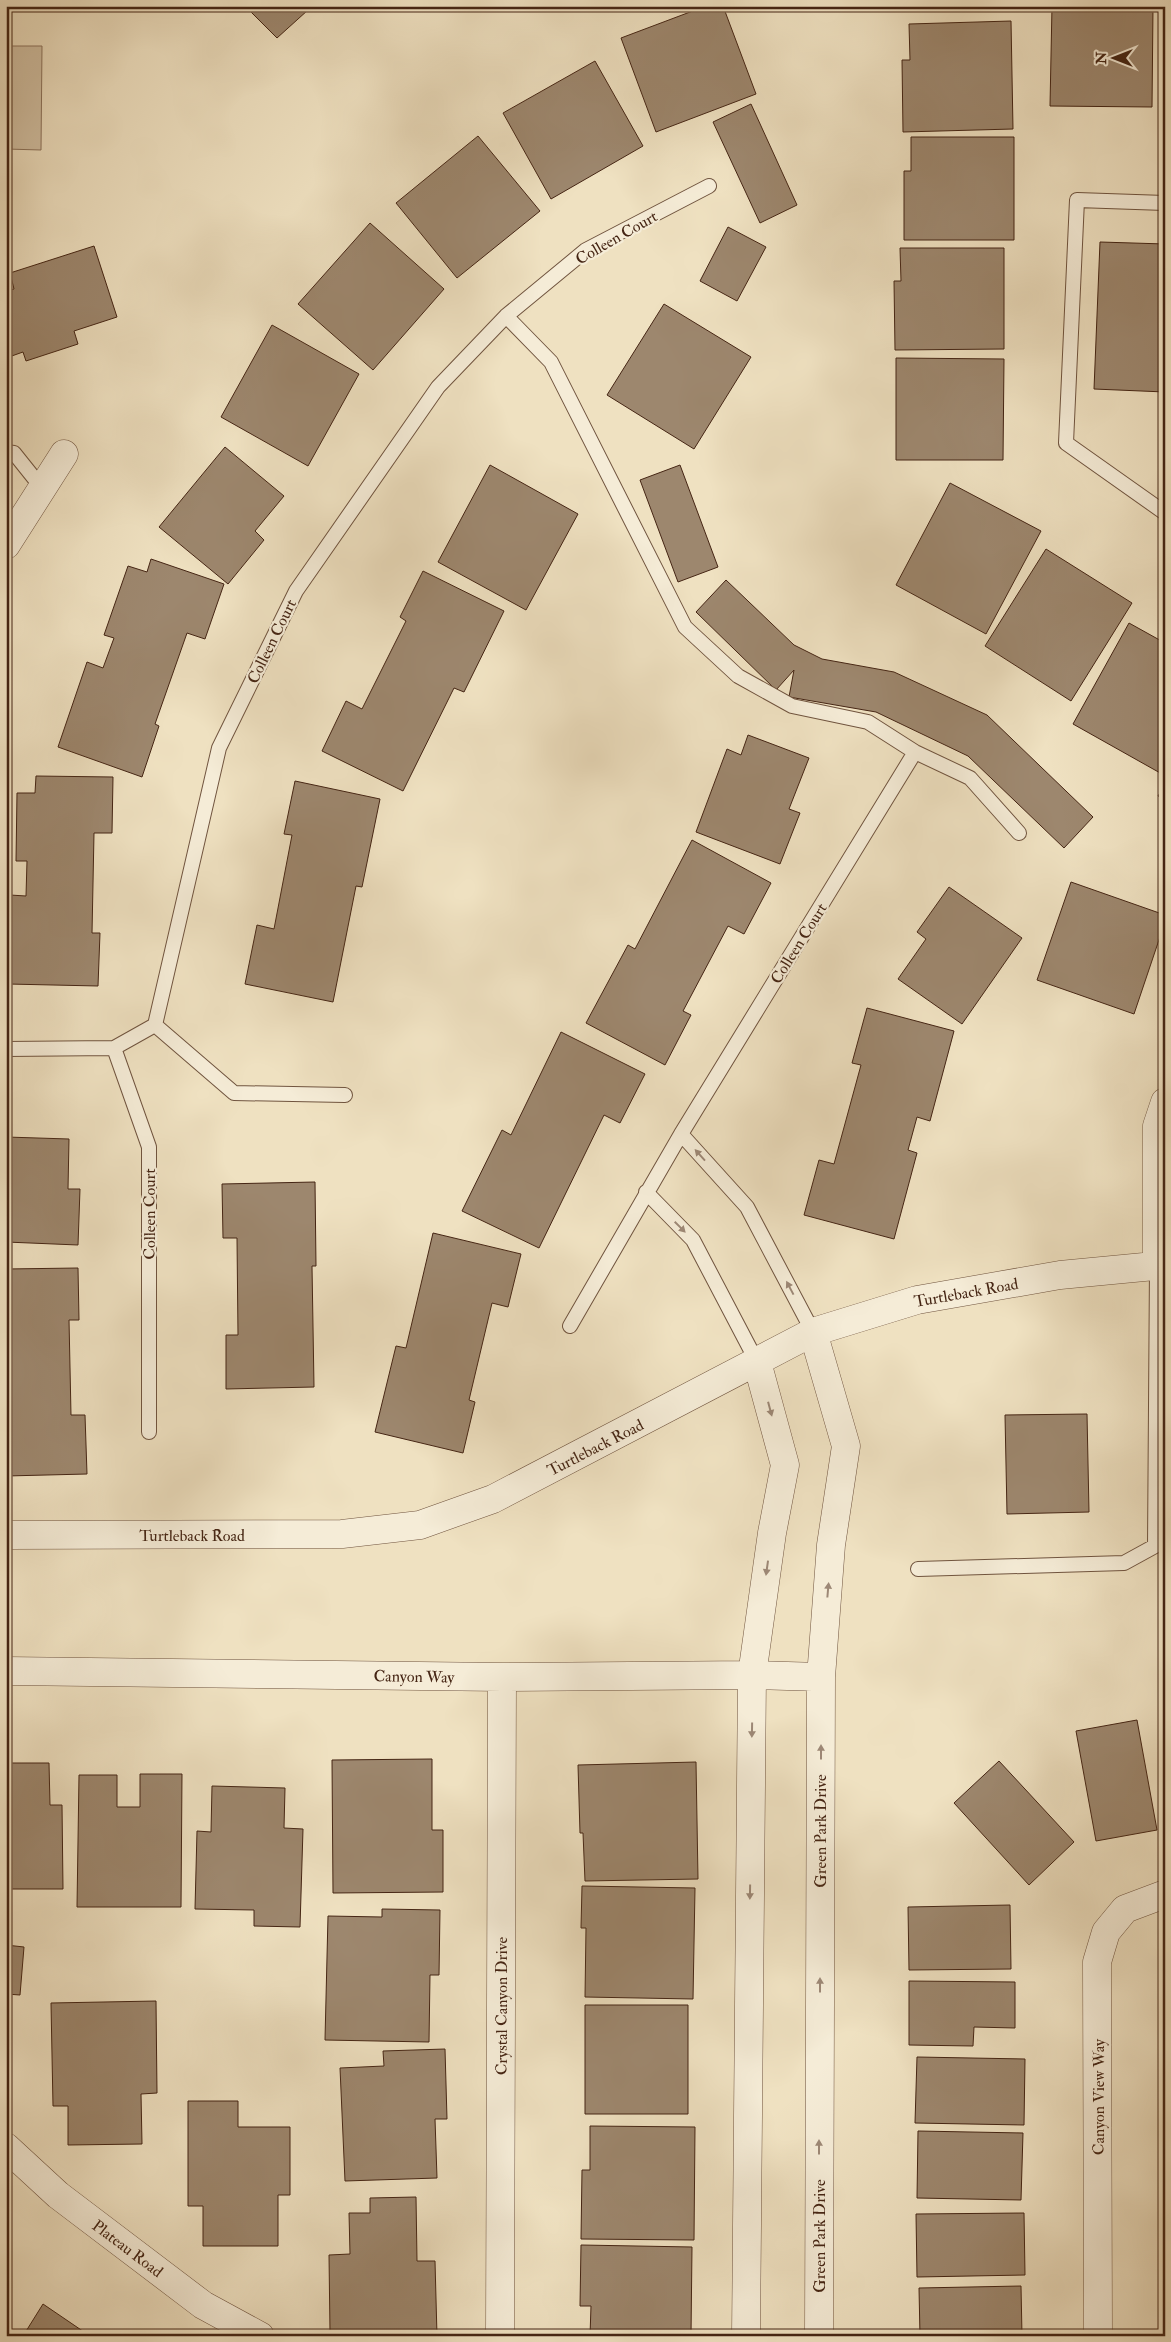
<svg xmlns="http://www.w3.org/2000/svg" width="1171" height="2342" font-family="'IM FELL Double Pica',serif">
  <rect width="100%" height="100%" fill="#efe1c1"/>
  <filter id="stains"><feTurbulence type="fractalNoise" baseFrequency=".004" numOctaves="4"/><feColorMatrix values="0 0 0 0 .2 0 0 0 0 .09 0 0 0 0 .02 0 0 0 .5 -.17"/></filter>
  <radialGradient id="worn" r=".72"><stop offset=".6" stop-color="#630" stop-opacity="0"/><stop offset="1" stop-color="#630" stop-opacity=".3"/></radialGradient>
  <path fill="#d2c1a4" stroke="#8c735c" d="M 6,46 L 42,46 L 41,150 L 6,149 Z"/>
  <path fill="#9d876e" stroke="#452514" d="M 256,6 L 304,6 L 308,10 L 277,38 L 251,12 Z
    M 706,6 L 723,6 L 756,94 L 656,132 L 621,38 Z
    M 1052,6 L 1153,6 L 1152,107 L 1050,106 Z
    M 1164,6 L 1165,6 L 1165,105 L 1162,105 Z
    M 1011,21 L 1013,129 L 903,132 L 902,60 L 910,60 L 909,24 Z
    M 595,61 L 643,146 L 551,199 L 503,113 Z
    M 751,104 L 797,205 L 760,223 L 713,122 Z
    M 478,136 L 540,211 L 457,278 L 396,203 Z
    M 911,137 L 1014,137 L 1014,240 L 904,240 L 904,171 L 911,171 Z
    M 370,223 L 444,289 L 373,370 L 298,304 Z
    M 728,227 L 766,247 L 737,301 L 700,281 Z
    M 1100,242 L 1165,244 L 1165,392 L 1094,389 Z
    M 94,246 L 117,317 L 74,331 L 78,344 L 26,361 L 23,352 L 6,358 L 6,291 L 14,289 L 10,273 Z
    M 900,248 L 1004,248 L 1004,349 L 895,350 L 894,281 L 901,281 Z
    M 664,304 L 751,357 L 694,449 L 607,395 Z
    M 272,325 L 359,374 L 308,466 L 221,417 Z
    M 896,358 L 1004,359 L 1003,460 L 896,460 Z
    M 225,447 L 284,496 L 255,531 L 264,540 L 228,584 L 159,527 Z
    M 490,465 L 578,514 L 526,610 L 438,562 Z
    M 680,465 L 718,567 L 678,582 L 640,480 Z
    M 950,483 L 1041,531 L 986,634 L 896,585 Z
    M 1046,549 L 1132,603 L 1071,701 L 985,646 Z
    M 151,559 L 224,584 L 205,639 L 187,633 L 155,724 L 159,726 L 142,777 L 58,747 L 87,662 L 103,668 L 114,638 L 104,635 L 128,566 L 147,572 Z
    M 423,571 L 504,611 L 464,692 L 454,688 L 403,791 L 322,751 L 346,701 L 362,709 L 406,621 L 400,617 Z
    M 726,580 L 794,645 L 822,659 L 894,672 L 987,715 L 1093,817 L 1064,848 L 968,756 L 876,712 L 789,697 L 794,670 L 776,690 L 696,612 Z
    M 1129,623 L 1165,643 L 1165,769 L 1162,774 L 1073,724 Z
    M 748,735 L 809,758 L 789,809 L 800,813 L 780,864 L 696,832 L 727,749 L 741,755 Z
    M 36,776 L 113,777 L 112,833 L 94,833 L 92,933 L 100,933 L 98,986 L 8,984 L 10,895 L 26,896 L 27,861 L 16,861 L 17,793 L 35,793 Z
    M 295,781 L 380,799 L 362,887 L 356,886 L 333,1002 L 245,984 L 257,925 L 274,929 L 292,835 L 284,834 Z
    M 1165,785 L 1165,800 L 1158,796 Z
    M 692,840 L 771,883 L 744,934 L 728,926 L 683,1011 L 691,1015 L 665,1065 L 586,1023 L 628,945 L 635,949 Z
    M 1071,882 L 1165,915 L 1165,922 L 1134,1014 L 1037,980 Z
    M 949,887 L 1022,938 L 962,1024 L 898,979 L 926,939 L 917,932 Z
    M 867,1008 L 954,1031 L 930,1121 L 917,1117 L 908,1150 L 917,1153 L 894,1239 L 804,1215 L 819,1160 L 834,1164 L 861,1065 L 852,1063 Z
    M 561,1032 L 645,1074 L 620,1123 L 604,1115 L 539,1248 L 462,1211 L 502,1130 L 511,1135 Z
    M 6,1137 L 69,1139 L 68,1189 L 80,1189 L 78,1245 L 6,1242 Z
    M 315,1182 L 316,1266 L 312,1266 L 314,1387 L 226,1389 L 226,1335 L 238,1335 L 237,1238 L 223,1238 L 222,1184 Z
    M 433,1233 L 521,1254 L 508,1307 L 492,1303 L 469,1400 L 475,1402 L 463,1453 L 375,1432 L 396,1346 L 406,1348 Z
    M 78,1268 L 79,1320 L 69,1320 L 71,1415 L 85,1415 L 87,1474 L 6,1476 L 6,1269 Z
    M 1087,1414 L 1089,1512 L 1007,1514 L 1005,1415 Z
    M 1137,1720 L 1157,1830 L 1096,1841 L 1076,1731 Z
    M 432,1759 L 432,1830 L 443,1830 L 443,1892 L 333,1893 L 332,1760 Z
    M 999,1761 L 1074,1842 L 1029,1885 L 954,1803 Z
    M 696,1762 L 698,1879 L 585,1881 L 583,1833 L 580,1833 L 578,1765 Z
    M 6,1763 L 49,1763 L 50,1805 L 62,1805 L 63,1889 L 6,1889 Z
    M 140,1774 L 182,1774 L 181,1907 L 77,1907 L 79,1775 L 117,1775 L 117,1807 L 140,1807 Z
    M 212,1786 L 285,1788 L 284,1828 L 303,1829 L 300,1927 L 254,1926 L 254,1910 L 195,1909 L 197,1831 L 211,1832 Z
    M 582,1886 L 695,1888 L 693,1999 L 585,1997 L 586,1928 L 581,1928 Z
    M 1010,1905 L 1011,1969 L 909,1970 L 908,1907 Z
    M 382,1909 L 440,1910 L 439,1975 L 430,1975 L 429,2042 L 325,2040 L 328,1916 L 382,1917 Z
    M 6,1945 L 24,1947 L 20,1995 L 6,1994 Z
    M 1164,1974 L 1165,1975 L 1165,2039 L 1163,2038 Z
    M 909,1981 L 1015,1982 L 1015,2028 L 974,2027 L 973,2046 L 909,2045 Z
    M 156,2001 L 157,2093 L 141,2094 L 142,2144 L 68,2145 L 68,2106 L 53,2106 L 51,2003 Z
    M 585,2005 L 688,2005 L 688,2114 L 585,2114 Z
    M 445,2049 L 447,2119 L 435,2119 L 437,2178 L 345,2181 L 340,2068 L 384,2066 L 383,2051 Z
    M 1163,2050 L 1165,2050 L 1165,2088 L 1164,2088 Z
    M 917,2057 L 1025,2059 L 1024,2125 L 915,2123 Z
    M 188,2101 L 238,2101 L 238,2127 L 290,2127 L 290,2195 L 278,2195 L 278,2246 L 203,2246 L 203,2206 L 188,2206 Z
    M 590,2126 L 695,2127 L 694,2240 L 581,2239 L 582,2170 L 590,2170 Z
    M 1161,2126 L 1165,2126 L 1165,2170 L 1160,2170 Z
    M 918,2131 L 1023,2133 L 1021,2200 L 917,2198 Z
    M 416,2197 L 417,2261 L 435,2261 L 437,2336 L 379,2336 L 379,2331 L 330,2332 L 329,2255 L 350,2254 L 349,2213 L 370,2213 L 370,2198 Z
    M 1024,2213 L 1025,2275 L 917,2277 L 916,2214 Z
    M 1163,2234 L 1165,2234 L 1165,2269 L 1163,2269 Z
    M 581,2245 L 692,2247 L 691,2336 L 590,2336 L 591,2306 L 580,2306 Z
    M 1163,2280 L 1165,2280 L 1165,2320 L 1163,2320 Z
    M 1021,2286 L 1022,2336 L 920,2336 L 919,2288 Z
    M 43,2304 L 90,2336 L 23,2336 Z"/>
  <g fill="none" stroke-linecap="round" stroke-linejoin="round">
    <defs>
      <path id="service" d="M 1165,203 L 1077,200 L 1066,443 L 1165,513
        M 506,316 L 551,362 L 685,627 L 738,676 L 792,706 L 868,722 L 915,752 L 970,778 L 1019,833
        M 6,452 L 14,453 L 42,488
        M 155,1025 L 234,1093 L 345,1095
        M 6,1049 L 114,1048
        M 681,1134 L 747,1207 L 813,1332
        M 646,1192 L 693,1240 L 757,1362
        M 570,1326 L 681,1134 L 915,752
        M 149,1432 L 149,1147 L 114,1048 L 155,1025 L 219,748 L 296,591 L 438,387 L 506,316 L 586,250 L 709,186
        M 918,1569 L 1124,1563 L 1155,1546 L 1157,1266"/>
      <path id="minor" d="M 6,545 L 64,454
        M 1157,1266 L 1157,1126 L 1165,1102
        M 813,1332 L 846,1446 L 831,1545 L 821,1677 L 819,2336
        M 6,1535 L 342,1534 L 420,1525 L 493,1499 L 813,1332 L 917,1300 L 1060,1275 L 1165,1265
        M 6,1671 L 502,1677 L 752,1675 L 821,1677
        M 6,2147 L 58,2195 L 203,2305 L 260,2336
        M 500,2336 L 502,1677
        M 746,2336 L 752,1675 L 772,1533 L 785,1465 L 757,1362
        M 1098,2336 L 1097,1962 L 1106,1932 L 1125,1909 L 1165,1894"/>
    </defs>
    <use href="#service" stroke="#70543f" stroke-width="16"/>
    <use href="#minor" stroke="#70543f" stroke-width="29"/>
    <use href="#service" stroke="#f5ecd7" stroke-width="14"/>
    <use href="#minor" stroke="#f5ecd7" stroke-width="28"/>
  </g>
  <defs><path id="oneway-solid" d="M-6-.8H1V-3.2L6.5 0L1 3.2V.8H-6Z" transform="scale(1.25)"/></defs>
  <g fill="#9d8876">
    <use href="#oneway-solid" transform="translate(700 1155) rotate(-132)"/>
    <use href="#oneway-solid" transform="translate(680 1227) rotate(45)"/>
    <use href="#oneway-solid" transform="translate(790 1288) rotate(-118)"/>
    <use href="#oneway-solid" transform="translate(770 1409) rotate(75)"/>
    <use href="#oneway-solid" transform="translate(767 1568) rotate(98)"/>
    <use href="#oneway-solid" transform="translate(828 1590) rotate(-85)"/>
    <use href="#oneway-solid" transform="translate(752 1730) rotate(91)"/>
    <use href="#oneway-solid" transform="translate(821 1752) rotate(-90)"/>
    <use href="#oneway-solid" transform="translate(750 1892) rotate(91)"/>
    <use href="#oneway-solid" transform="translate(820 1985) rotate(-90)"/>
    <use href="#oneway-solid" transform="translate(819 2147) rotate(-90)"/>
  </g>
  <g text-anchor="middle" stroke-width="4.5" stroke-linejoin="round" paint-order="stroke">
    <g font-size="16" fill="#452514" stroke="#f5ecd7">
      <text transform="translate(616 237) rotate(-30)" y="6">Colleen Court</text>
      <text transform="translate(271 641) rotate(-64)" y="6">Colleen Court</text>
      <text transform="translate(798 943) rotate(-58)" y="6">Colleen Court</text>
      <text transform="translate(149 1214) rotate(-90)" y="6">Colleen Court</text>
      <text transform="translate(966 1292) rotate(-10)" y="6">Turtleback Road</text>
      <text transform="translate(595 1447) rotate(-27)" y="6">Turtleback Road</text>
      <text x="192" y="1541">Turtleback Road</text>
      <text transform="translate(414 1676) rotate(1)" y="6">Canyon Way</text>
      <text transform="translate(820 1831) rotate(-90)" y="6">Green Park Drive</text>
      <text transform="translate(501 2006) rotate(-90)" y="6">Crystal Canyon Drive</text>
      <text transform="translate(1098 2097) rotate(-90)" y="6">Canyon View Way</text>
      <text transform="translate(819 2236) rotate(-90)" y="6">Green Park Drive</text>
      <text transform="translate(128 2248) rotate(37)" y="6">Plateau Road</text>
    </g>
  </g>
  <rect width="1171" height="2342" fill="none" stroke="#efe1c1" stroke-width="25"/>
  <rect x="8" y="8" width="1156" height="2327" fill="none" stroke="#452514" stroke-width="2.5"/>
  <rect x="12" y="12" width="1146" height="2317" fill="none" stroke="#452514"/>
  <g transform="translate(1114 58) rotate(270)" stroke="#f5ecd7" stroke-width="4" paint-order="stroke">
  <path d="M0-4L9 19L0 12L-9 19Z" fill="#452514"/>
  <text y="-8" font-size="14" font-weight="bold" text-anchor="middle" fill="#452514">N</text>
  </g>
  <rect width="100%" height="100%" filter="url(#stains)"/>
  <rect width="100%" height="100%" fill="url(#worn)"/>
</svg>
